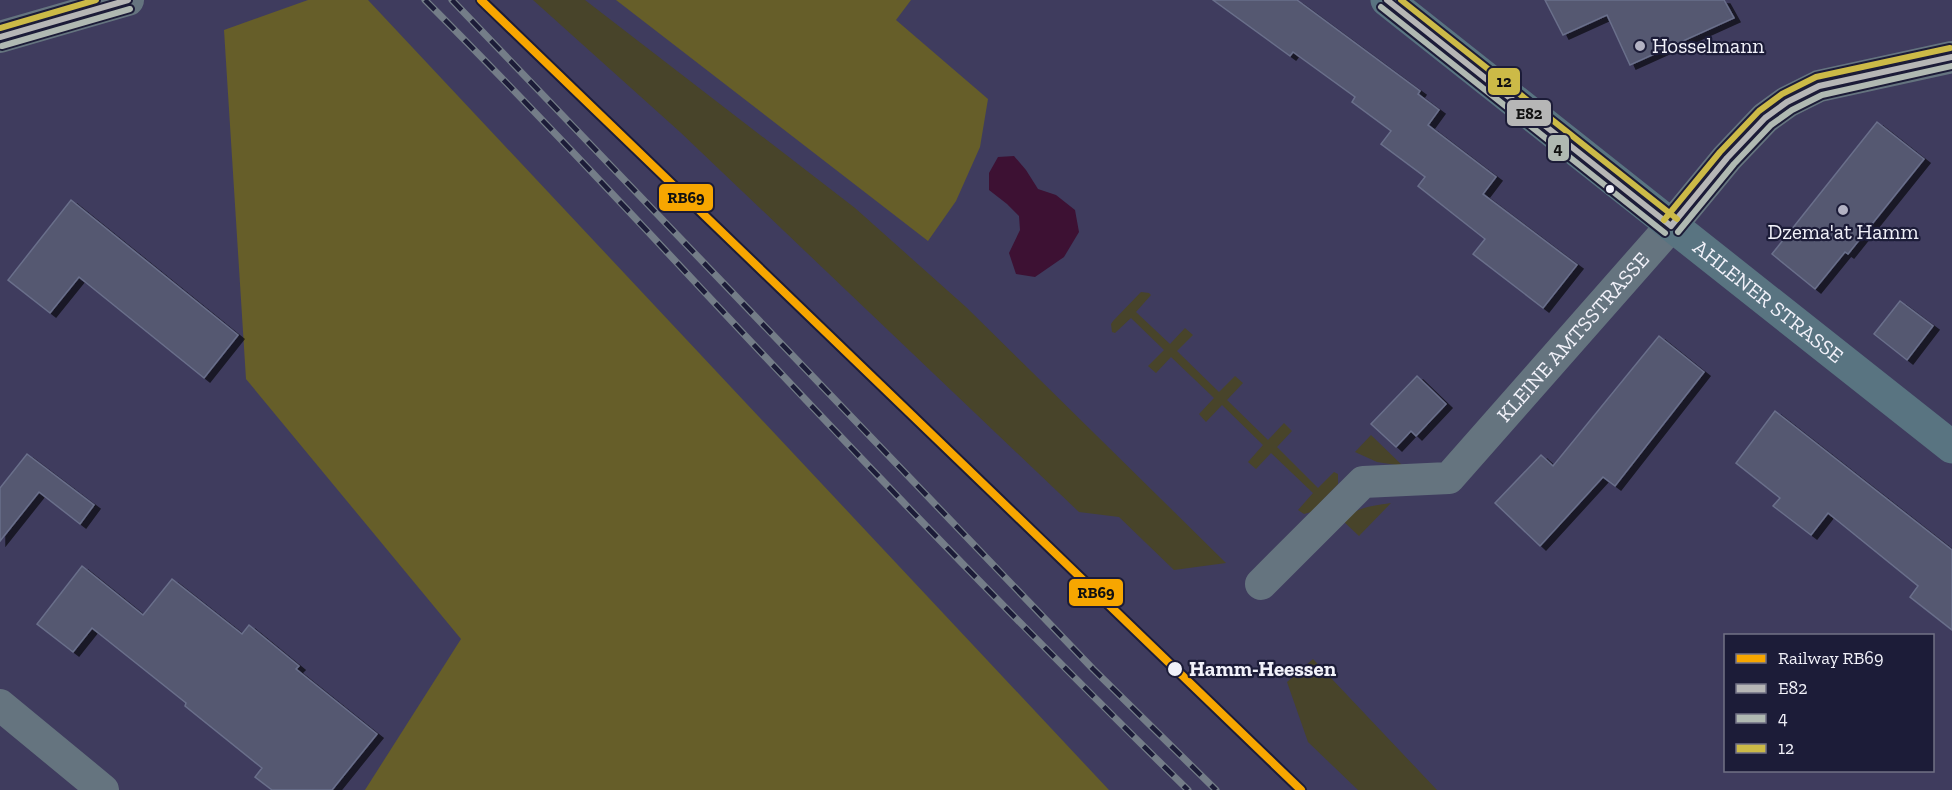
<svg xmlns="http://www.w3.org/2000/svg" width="1952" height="790" font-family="'Zilla Slab',serif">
  <defs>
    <filter id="shadow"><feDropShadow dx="6" dy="4" stdDeviation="0" flood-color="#0009"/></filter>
  </defs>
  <rect width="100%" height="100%" fill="#3f3c5e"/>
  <path fill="#48442a" d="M 533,0 L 585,0 L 855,208 L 966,307 L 1226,563 L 1174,570 L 1119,517 L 1079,512 L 680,132 Z
    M 1141,292 L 1149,293 L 1151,295 L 1136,312 L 1170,344 L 1185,328 L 1193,335 L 1177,351 L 1219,392 L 1235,376 L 1243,383 L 1227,400 L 1268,440 L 1284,423 L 1292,431 L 1277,447 L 1318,488 L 1334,472 L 1338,474 L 1338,484 L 1311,512 L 1304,514 L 1298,510 L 1313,493 L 1271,453 L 1256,469 L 1248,462 L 1263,445 L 1222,405 L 1206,422 L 1199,414 L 1214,398 L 1171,357 L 1156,373 L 1148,366 L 1164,350 L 1131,318 L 1115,333 L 1112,332 L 1111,324 L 1113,321 Z
    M 1371,435 L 1403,466 L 1377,462 L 1355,452 Z
    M 1391,503 L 1359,536 L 1342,520 C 1357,507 1372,506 1391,503 Z
    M 1313,659 L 1437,790 L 1358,790 L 1308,742 L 1287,682 Z"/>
  <path fill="#665e29" d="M 308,0 L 368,0 L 1109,790 L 365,790 L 461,639 L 246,379 L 224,30 Z
    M 616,0 L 911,0 L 896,20 L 988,99 L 980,147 L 956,201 L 928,241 Z"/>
  <path fill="#3d1133" d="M 1014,156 L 1026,170 L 1038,189 L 1056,195 L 1075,210 L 1079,232 L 1064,257 L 1035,277 L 1016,274 L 1009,253 L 1020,230 L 1019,216 L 1007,204 L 989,190 L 989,173 L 998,157 Z"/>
  <path fill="#545871" stroke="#6a6f8b" stroke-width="1.5" filter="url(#shadow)" d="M 1213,0 L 1297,0 L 1420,91 L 1418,94 L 1439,110 L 1428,125 L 1496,177 L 1483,194 L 1577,265 L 1543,308 L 1473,254 L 1485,239 L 1418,186 L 1425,177 L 1381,144 L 1391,131 L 1352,102 L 1355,97 L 1293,52 L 1290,56 Z
    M 1545,0 L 1724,0 L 1734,18 L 1630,65 L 1607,15 L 1563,35 Z
    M 1877,122 L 1924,159 L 1848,254 L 1845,252 L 1815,289 L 1772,254 Z
    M 71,200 L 238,335 L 204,378 L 79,277 L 50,313 L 8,280 Z
    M 1900,301 L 1933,326 L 1907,360 L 1874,334 Z
    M 1659,336 L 1704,372 L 1615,486 L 1603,477 L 1540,546 L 1495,503 L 1541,455 L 1553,466 Z
    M 1417,376 L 1446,404 L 1416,436 L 1411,431 L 1396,447 L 1371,424 Z
    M 1775,411 L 1952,550 L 1952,630 L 1910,597 L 1918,586 L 1828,513 L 1811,535 L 1773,506 L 1780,498 L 1736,463 Z
    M 27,454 L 94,505 L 80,524 L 39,492 L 0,541 L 0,488 Z
    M 82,566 L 143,615 L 172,579 L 242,634 L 249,625 L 299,666 L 296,669 L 377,734 L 332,790 L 272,790 L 255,777 L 262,768 L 185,706 L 186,703 L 92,628 L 73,652 L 37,624 Z"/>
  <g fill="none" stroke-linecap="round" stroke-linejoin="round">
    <g stroke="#65747f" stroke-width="32">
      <path d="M 0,37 L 128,0"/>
      <path id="s1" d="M 1261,584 L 1363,482 L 1449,478 L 1671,226 L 1727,158 L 1765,118 L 1787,102 L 1819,86 L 1952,57"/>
      <path d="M 0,705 L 103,790"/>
    </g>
    <path stroke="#597481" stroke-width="33" id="s2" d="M 1387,0 L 1952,447"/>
    <defs>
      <path id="rail" d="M 425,0 C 581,156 729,321 882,480 C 982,585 1084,688 1188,790
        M 452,0 L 1093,669 L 1216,790"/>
    </defs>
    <use href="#rail" stroke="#747d88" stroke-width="7"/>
    <use href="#rail" stroke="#1c1c38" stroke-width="4.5" stroke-dasharray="14" stroke-linecap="butt"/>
    <defs>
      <path id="bus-1" d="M 1387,0 L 1671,226
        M 0,37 L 128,0
        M 1671,226 L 1727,158 L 1765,118 L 1787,102 L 1819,86 L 1952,57"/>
      <path id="bus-2" d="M 1381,7 L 1665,233
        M 2,46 L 130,9
        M 1678,232 L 1734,164 L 1771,125 L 1792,110 L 1822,95 L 1952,66"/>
      <path id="bus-3" d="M 1401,0 L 1677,219
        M 0,28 L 96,0
        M 1664,220 L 1720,152 L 1759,111 L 1782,94 L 1816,77 L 1950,48"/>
    </defs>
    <use href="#bus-1" stroke="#1c1c38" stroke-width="10"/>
    <use href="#bus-2" stroke="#1c1c38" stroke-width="10"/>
    <use href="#bus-3" stroke="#1c1c38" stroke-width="10"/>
    <use href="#bus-1" stroke="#b6b6b6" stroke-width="6"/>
    <use href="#bus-2" stroke="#b0b9b2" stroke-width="6"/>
    <use href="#bus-3" stroke="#ccba47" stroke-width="6"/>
    <defs>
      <path id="rail-1" d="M 481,0 L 1301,790"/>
    </defs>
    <use href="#rail-1" stroke="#1c1c38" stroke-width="12"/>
    <use href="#rail-1" stroke="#f7a600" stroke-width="8"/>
  </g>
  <g fill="#b3b2c3" stroke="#1c1c38" stroke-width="2">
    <circle cx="1640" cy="46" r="6"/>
    <circle cx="1843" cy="210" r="6"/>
  </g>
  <g fill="#f1f1f9" stroke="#1c1c38" stroke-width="2">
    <circle cx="1610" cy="189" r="5"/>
    <circle cx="1175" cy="669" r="8"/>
  </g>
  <g text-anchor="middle" stroke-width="4.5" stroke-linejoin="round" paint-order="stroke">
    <g font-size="21" fill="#f1f1f9" stroke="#1c1c38" text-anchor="start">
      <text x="1652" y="53">Hosselmann</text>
      <text x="1843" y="239" text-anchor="middle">Dzema'at Hamm</text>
    </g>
    <g font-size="21" fill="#f1f1f9" stroke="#1c1c38">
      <text dy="7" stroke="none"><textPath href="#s2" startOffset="486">AHLENER STRASSE</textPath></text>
      <text dy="7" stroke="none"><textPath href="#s1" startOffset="418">KLEINE AMTSSTRASSE</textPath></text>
    </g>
    <g font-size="21" font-weight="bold" fill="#f1f1f9" stroke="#1c1c38" text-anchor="start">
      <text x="1189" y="676">Hamm-Heessen</text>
    </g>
  </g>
  <g stroke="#1c1c38" stroke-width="2">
    <rect x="1487" y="67" width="34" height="29" rx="6" fill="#ccba47"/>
    <rect x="1506" y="99" width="46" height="28" rx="6" fill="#b6b6b6"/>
    <rect x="1547" y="134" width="23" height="28" rx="6" fill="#b0b9b2"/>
    <rect x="658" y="183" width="56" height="29" rx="6" fill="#f7a600"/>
    <rect x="1068" y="578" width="56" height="29" rx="6" fill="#f7a600"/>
  </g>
  <g font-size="16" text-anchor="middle" font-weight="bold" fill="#111">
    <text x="1504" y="87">12</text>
    <text x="1529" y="119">E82</text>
    <text x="1558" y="154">4</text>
    <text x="686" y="203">RB69</text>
    <text x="1096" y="598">RB69</text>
  </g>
  <rect x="1724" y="634" width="210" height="138" fill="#1c1c38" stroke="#717185" stroke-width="1.5"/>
  <rect x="1736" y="654" width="30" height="9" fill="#f7a600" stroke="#717185" stroke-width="1.5"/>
  <text x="1778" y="664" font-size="18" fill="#f1f1f9">Railway RB69</text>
  <rect x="1736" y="684" width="30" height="9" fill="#b6b6b6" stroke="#717185" stroke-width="1.5"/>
  <text x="1778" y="694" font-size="18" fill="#f1f1f9">E82</text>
  <rect x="1736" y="714" width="30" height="9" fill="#b0b9b2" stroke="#717185" stroke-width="1.5"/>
  <text x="1778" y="724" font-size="18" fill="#f1f1f9">4</text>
  <rect x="1736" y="744" width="30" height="9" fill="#ccba47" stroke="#717185" stroke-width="1.5"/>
  <text x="1778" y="754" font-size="18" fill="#f1f1f9">12</text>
</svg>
